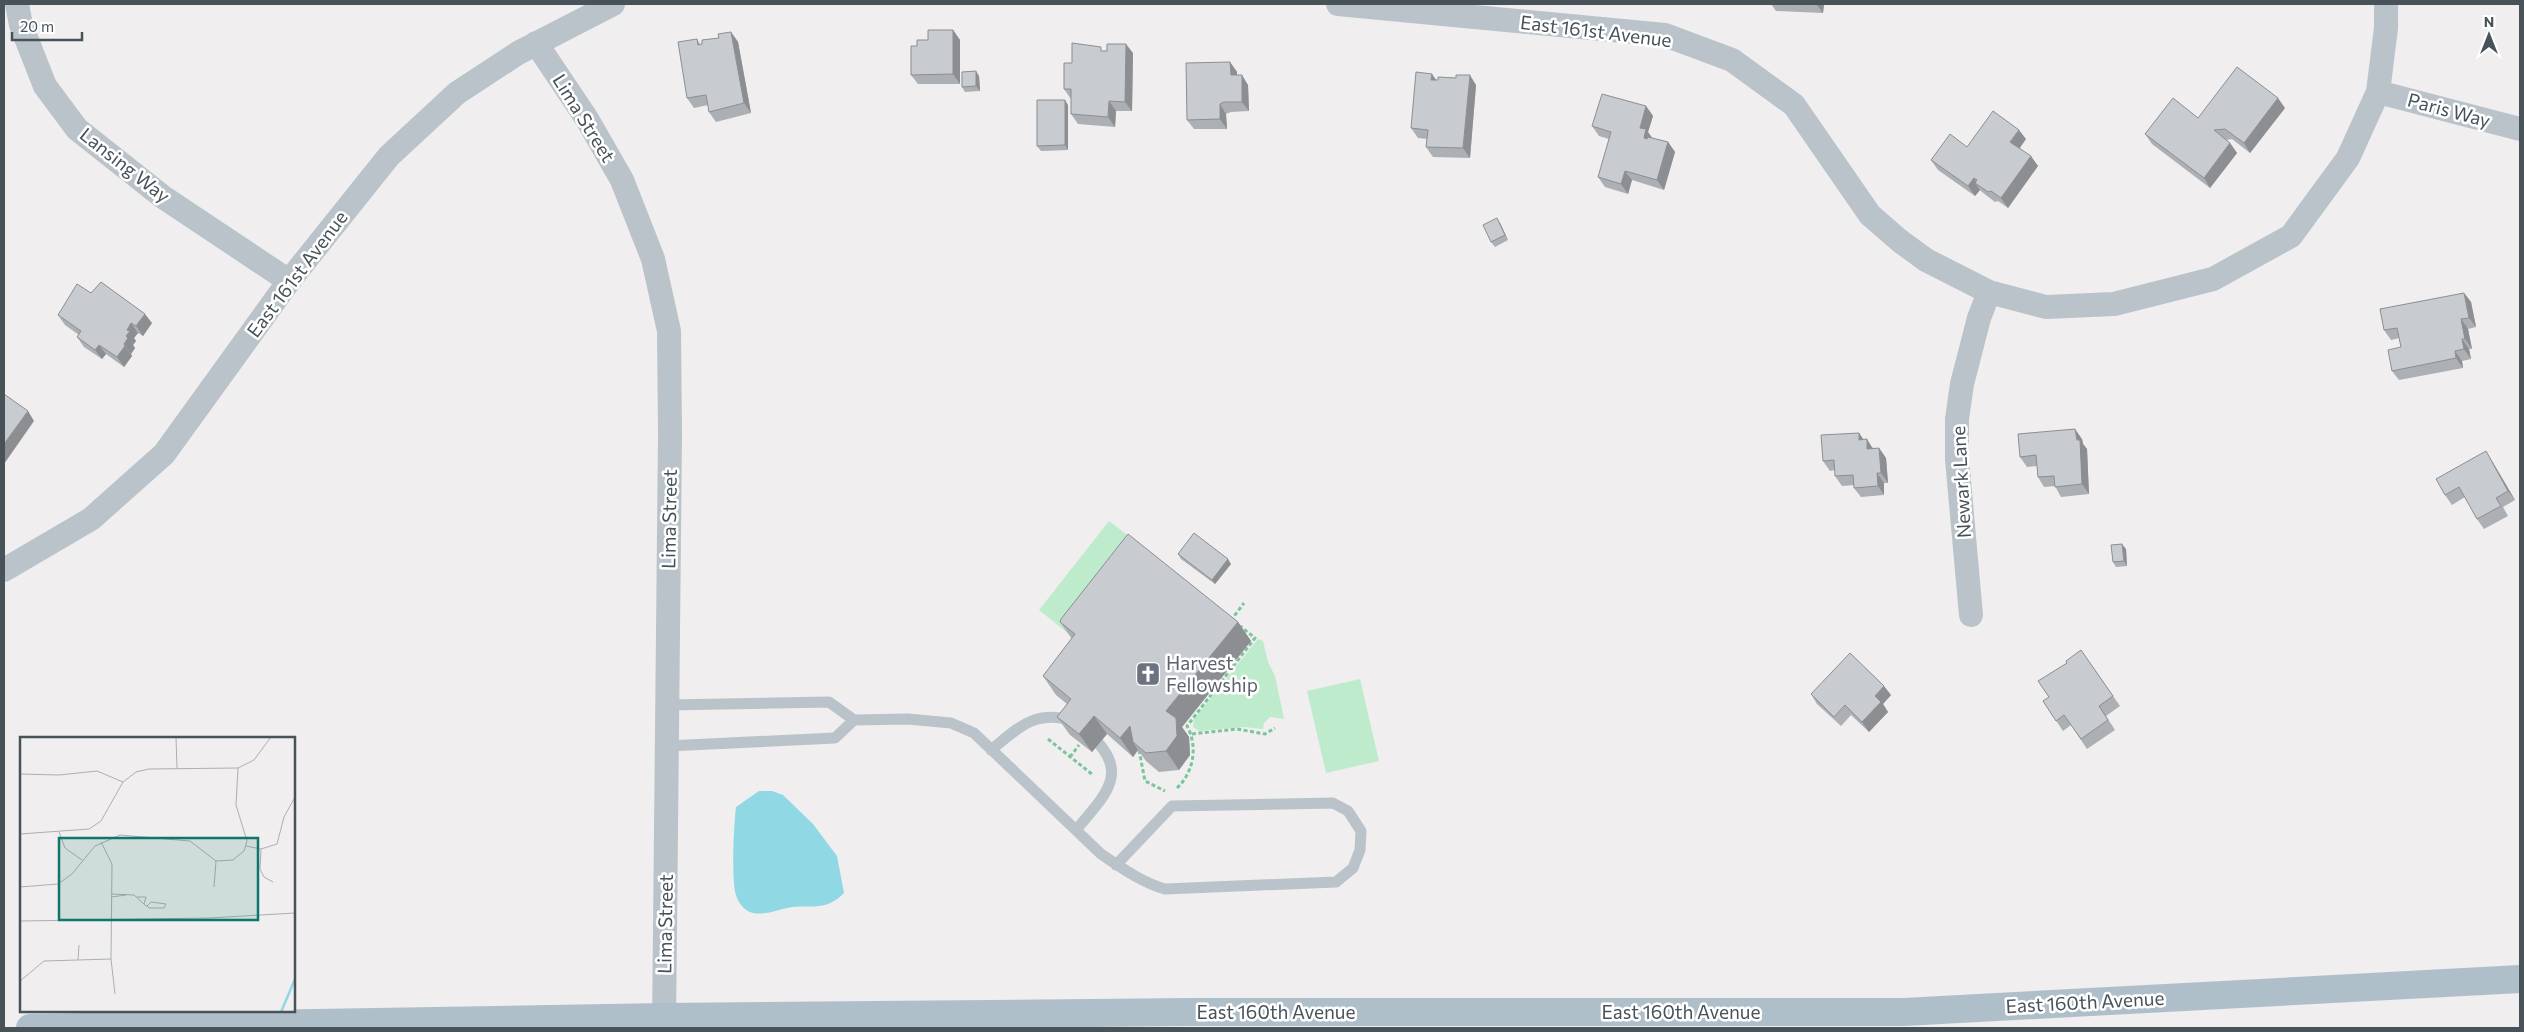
<svg xmlns="http://www.w3.org/2000/svg" width="2524" height="1032" font-family="Commissioner,sans-serif">
  <rect width="100%" height="100%" fill="#f0eeee"/>
  <path fill="#bfebcd" d="M 1109,521 L 1144,548 L 1074,638 L 1039,610 Z
    M 1258,639 L 1263,641 L 1268,662 L 1275,676 L 1284,719 L 1270,717 L 1264,723 L 1263,729 L 1243,727 L 1199,731 L 1193,727 L 1194,719 Z
    M 1360,679 L 1379,761 L 1326,773 L 1307,691 Z"/>
  <path fill="#90d8e4" d="M 759,791 L 772,791 L 783,795 L 813,824 L 837,856 L 844,893 C 826,911 815,905 792,907 C 779,909 763,917 750,912 C 743,909 738,902 736,895 C 731,881 734,823 736,807 Z"/>
  <g fill="none" stroke-linecap="round" stroke-linejoin="round">
    <path stroke="#7ac69c" stroke-width="3" stroke-dasharray="4 2.5" stroke-linecap="butt" d="M 1233,621 L 1232,619 L 1244,603
      M 1192,734 L 1237,729 L 1265,734 L 1275,728
      M 1048,739 L 1093,775
      M 1139,750 L 1145,781 L 1165,791
      M 1070,757 L 1079,745
      M 1177,788 C 1194,772 1198,746 1187,726 L 1255,638 L 1240,626"/>
    <path stroke="#bac3c9" stroke-width="11" d="M 668,705 L 829,702 L 854,720 L 908,719 L 951,723 L 974,733 L 1101,854 C 1122,868 1141,882 1165,889 L 1336,882 L 1353,868 L 1360,850 L 1361,831 L 1348,811 L 1333,803 L 1172,806 L 1116,865
      M 667,746 L 835,738 L 854,720
      M 991,750 C 1018,728 1034,710 1071,720
      M 1076,830 C 1104,796 1133,772 1089,734"/>
    <path stroke="#bac3c9" stroke-width="24" d="M 17,4 L 21,25 L 45,86 L 77,129 L 163,197 L 289,281
      M 1338,4 L 1665,35 L 1732,60 L 1794,105 L 1870,215 L 1900,241 L 1926,260 L 1989,292 L 2046,307 L 2114,304 L 2213,279 L 2291,236 L 2348,158 L 2378,92 L 2386,28 L 2386,4
      M 536,43 L 587,119 L 622,180 L 653,259 L 669,331 L 670,434 L 664,1028
      M 2378,92 L 2520,129
      M 4,570 L 91,519 L 164,454 L 289,281 L 389,156 L 457,93 L 518,53 L 613,4
      M 1971,615 L 1957,459 L 1957,419 L 1962,384 L 1979,318 L 1989,292"/>
    <path stroke="#afbfca" stroke-width="28" d="M 30,1028 L 664,1017 L 1189,1012 L 1904,1012 L 2520,979"/>
  </g>
  <path fill="#acafb3" d="M 1771,4 L 1824,4 L 1823,13 L 1776,11 Z
    M 953,30 L 960,40 L 960,84 L 918,84 L 911,75 L 928,40 Z
    M 731,32 L 738,42 L 751,113 L 716,122 L 709,112 L 708,105 L 694,108 L 687,98 L 697,39 L 700,44 L 719,38 Z
    M 1104,51 L 1133,53 L 1132,111 L 1116,111 L 1115,127 L 1078,124 L 1071,114 L 1071,99 L 1064,89 L 1072,63 Z
    M 1230,62 L 1237,72 L 1237,75 L 1248,85 L 1249,111 L 1231,112 L 1226,114 L 1227,129 L 1194,129 L 1187,120 Z
    M 979,76 L 980,91 L 965,92 L 962,87 Z
    M 1436,80 L 1476,85 L 1470,158 L 1433,157 L 1426,147 L 1427,139 L 1418,138 L 1411,128 Z
    M 1068,105 L 1068,150 L 1041,151 L 1037,146 Z
    M 1646,106 L 1653,116 L 1648,132 L 1652,138 L 1668,142 L 1675,152 L 1664,190 L 1632,180 L 1628,194 L 1605,187 L 1598,177 L 1609,139 L 1599,136 L 1592,126 Z
    M 2285,108 L 2250,153 L 2232,139 L 2226,140 L 2230,143 L 2237,153 L 2210,188 L 2152,144 L 2145,134 L 2198,118 Z
    M 2026,139 L 2020,148 L 2038,166 L 2008,208 L 1998,201 L 1995,202 L 1982,192 L 1980,190 L 1975,196 L 1938,170 L 1931,160 L 1967,147 Z
    M 1500,223 L 1508,240 L 1495,247 L 1491,242 Z
    M 91,293 L 152,323 L 143,336 L 138,333 L 134,338 L 136,341 L 133,345 L 135,348 L 131,354 L 132,356 L 124,367 L 106,354 L 102,359 L 84,347 L 77,337 L 79,335 L 65,325 L 58,315 Z
    M 2464,293 L 2471,302 L 2476,327 L 2468,329 L 2472,349 L 2469,349 L 2471,359 L 2462,361 L 2463,368 L 2399,380 L 2392,371 L 2401,347 L 2399,338 L 2391,340 L 2384,330 Z
    M 1859,433 L 1863,439 L 1873,448 L 1879,448 L 1886,458 L 1888,483 L 1884,483 L 1884,495 L 1861,497 L 1854,488 L 1854,485 L 1842,486 L 1835,476 L 1835,470 L 1830,471 L 1823,461 Z
    M 2082,439 L 2083,444 L 2087,449 L 2089,494 L 2061,497 L 2055,486 L 2044,487 L 2038,477 L 2037,466 L 2027,467 L 2020,457 Z
    M 2492,461 L 2515,500 L 2503,507 L 2508,516 L 2484,529 L 2477,519 L 2465,497 L 2452,505 L 2445,495 Z
    M 2126,549 L 2127,566 L 2116,567 L 2113,562 Z
    M 1178,554 L 1231,564 L 1215,584 L 1181,559 Z
    M 1060,622 L 1238,622 L 1251,641 L 1182,727 L 1189,737 L 1190,755 L 1179,770 L 1159,772 L 1146,761 L 1138,750 L 1133,757 L 1107,734 L 1092,752 L 1070,735 L 1057,717 L 1067,704 L 1056,695 L 1043,676 L 1072,639 Z
    M 2081,650 L 2120,706 L 2106,716 L 2115,730 L 2087,749 L 2071,725 L 2063,731 L 2043,701 L 2049,697 L 2067,663 Z
    M 1811,694 L 1891,695 L 1883,704 L 1888,712 L 1869,732 L 1851,715 L 1841,726 L 1817,704 Z"/>
  <path fill="#8c8e92" d="M 1816,4 L 1824,4 L 1823,13 Z
    M 953,30 L 960,40 L 960,84 L 953,74 Z
    M 731,32 L 738,42 L 751,113 L 744,103 Z
    M 1126,44 L 1133,53 L 1132,111 L 1125,102 Z
    M 1230,62 L 1237,72 L 1237,85 L 1231,75 Z
    M 976,71 L 979,76 L 980,91 L 976,86 Z
    M 1432,74 L 1439,84 L 1431,80 Z
    M 1242,75 L 1248,85 L 1249,111 L 1242,102 Z
    M 1470,75 L 1476,85 L 1470,158 L 1463,148 Z
    M 2278,98 L 2285,108 L 2250,153 L 2244,143 Z
    M 1065,100 L 1068,105 L 1068,150 L 1065,145 Z
    M 1109,101 L 1116,111 L 1115,127 L 1108,117 Z
    M 1220,104 L 1226,114 L 1227,129 L 1220,119 Z
    M 1646,106 L 1653,116 L 1648,132 L 1653,139 L 1650,148 L 1644,138 L 1640,128 Z
    M 2019,130 L 2026,139 L 2017,151 L 2010,142 Z
    M 1668,142 L 1675,152 L 1664,190 L 1657,180 Z
    M 2230,143 L 2237,153 L 2210,188 L 2204,178 Z
    M 2031,156 L 2038,166 L 2008,208 L 2001,198 Z
    M 1625,171 L 1632,180 L 1628,194 L 1621,184 Z
    M 1974,178 L 1979,186 L 1975,183 L 1980,190 L 1975,196 L 1968,186 Z
    M 1497,218 L 1500,223 L 1508,240 L 1505,235 Z
    M 2464,293 L 2471,302 L 2476,327 L 2469,318 Z
    M 145,314 L 152,323 L 143,336 L 136,326 Z
    M 2461,319 L 2468,329 L 2472,349 L 2465,339 Z
    M 131,323 L 138,333 L 134,338 L 136,341 L 133,345 L 135,348 L 131,354 L 124,344 L 127,330 Z
    M 2462,339 L 2469,349 L 2471,359 L 2464,349 Z
    M 99,345 L 106,354 L 102,359 L 95,350 Z
    M 125,346 L 132,356 L 124,367 L 117,357 Z
    M 2455,351 L 2462,361 L 2463,368 L 2456,358 Z
    M 28,411 L 34,421 L 4,464 L 4,444 Z
    M 2075,429 L 2082,439 L 2083,444 L 2087,449 L 2089,494 L 2082,484 Z
    M 1859,433 L 1865,442 L 1859,440 Z
    M 1867,439 L 1873,449 L 1867,449 Z
    M 1879,448 L 1886,458 L 1888,483 L 1881,473 Z
    M 2486,451 L 2492,461 L 2515,500 L 2508,491 Z
    M 1877,473 L 1884,483 L 1884,495 L 1878,486 Z
    M 2122,544 L 2126,549 L 2127,566 L 2124,561 Z
    M 1228,559 L 1231,564 L 1215,584 L 1212,580 Z
    M 1238,622 L 1251,641 L 1182,727 L 1189,737 L 1190,755 L 1179,770 L 1166,751 L 1166,711 Z
    M 1884,686 L 1891,695 L 1883,704 L 1888,712 L 1869,732 L 1862,722 L 1875,696 Z
    M 1094,716 L 1107,734 L 1092,752 L 1079,734 Z
    M 1130,726 L 1133,742 L 1138,750 L 1133,757 L 1120,738 Z"/>
  <path fill="#c8cbd0" stroke="#8c8e92" d="M 928,30 L 953,30 L 953,74 L 911,75 L 911,46 L 917,46 L 917,40 L 928,40 Z
    M 731,32 L 744,103 L 709,112 L 706,95 L 687,98 L 678,42 L 697,39 L 698,45 L 702,44 L 702,40 L 719,38 L 718,34 Z
    M 1072,43 L 1101,47 L 1101,51 L 1107,51 L 1107,44 L 1126,44 L 1125,102 L 1109,101 L 1108,117 L 1071,114 L 1071,89 L 1064,89 L 1064,63 L 1072,63 Z
    M 1230,62 L 1231,75 L 1242,75 L 1242,102 L 1224,102 L 1220,104 L 1220,119 L 1187,120 L 1186,63 Z
    M 2237,67 L 2278,98 L 2244,143 L 2225,129 L 2214,130 L 2230,143 L 2204,178 L 2145,134 L 2173,98 L 2198,118 Z
    M 976,71 L 976,86 L 962,87 L 962,72 Z
    M 1416,72 L 1432,74 L 1431,80 L 1438,80 L 1438,77 L 1456,78 L 1456,75 L 1470,75 L 1463,148 L 1426,147 L 1428,130 L 1411,128 Z
    M 1602,94 L 1646,106 L 1640,128 L 1646,129 L 1644,138 L 1647,139 L 1648,137 L 1668,142 L 1657,180 L 1625,171 L 1621,184 L 1598,177 L 1611,132 L 1592,126 Z
    M 1037,100 L 1065,100 L 1065,145 L 1037,146 Z
    M 1993,111 L 2019,130 L 2010,142 L 2031,156 L 2001,198 L 1991,191 L 1988,192 L 1975,183 L 1977,180 L 1974,178 L 1968,186 L 1931,160 L 1950,134 L 1967,147 Z
    M 1497,218 L 1505,235 L 1491,242 L 1483,225 Z
    M 101,282 L 145,314 L 136,326 L 131,323 L 127,330 L 130,331 L 126,336 L 128,338 L 124,344 L 125,346 L 117,357 L 99,345 L 95,350 L 77,337 L 81,331 L 58,315 L 77,284 L 91,293 Z
    M 2464,293 L 2469,318 L 2461,319 L 2465,339 L 2462,339 L 2464,349 L 2455,351 L 2456,358 L 2392,371 L 2388,350 L 2401,347 L 2397,328 L 2384,330 L 2380,309 Z
    M 4,394 L 28,411 L 4,444 Z
    M 2075,429 L 2077,440 L 2080,440 L 2082,484 L 2055,487 L 2054,476 L 2038,477 L 2036,455 L 2020,457 L 2018,434 Z
    M 1859,433 L 1859,440 L 1867,439 L 1867,449 L 1879,448 L 1881,473 L 1877,473 L 1878,486 L 1854,488 L 1853,475 L 1835,476 L 1834,460 L 1823,461 L 1821,435 Z
    M 2486,451 L 2508,491 L 2496,498 L 2501,506 L 2477,519 L 2459,487 L 2445,495 L 2436,479 Z
    M 1194,533 L 1228,559 L 1212,580 L 1178,554 Z
    M 1128,534 L 1238,622 L 1166,711 L 1176,718 L 1177,736 L 1166,751 L 1146,753 L 1133,742 L 1130,726 L 1120,738 L 1094,716 L 1079,734 L 1057,717 L 1071,699 L 1043,676 L 1075,634 L 1060,622 L 1061,619 Z
    M 2122,544 L 2124,561 L 2113,562 L 2111,545 Z
    M 2081,650 L 2113,696 L 2099,706 L 2108,720 L 2081,739 L 2064,715 L 2056,721 L 2043,701 L 2049,697 L 2038,681 L 2067,663 L 2066,661 Z
    M 1850,653 L 1884,686 L 1875,696 L 1881,702 L 1862,722 L 1845,705 L 1834,717 L 1811,694 Z"/>
  <defs>
    <symbol id="church-square" viewBox="-11 -11 22 22"><rect x="-9" y="-9" width="18" height="18" rx="4" fill="#6b7280" stroke="#fff"/><path d="M-1.2-6h2.4v3.5h3.3v2.4h-3.3V6h-2.4V-.1h-3.3v-2.4h3.3Z" fill="#fff"/></symbol>
  </defs>
  <g fill-rule="evenodd">
    <use href="#church-square" x="1134" y="660" width="28" height="28"/>
  </g>
  <g text-anchor="middle" stroke-width="5" stroke-linejoin="round" paint-order="stroke">
    <g font-size="19" fill="#475259" stroke="#fff">
      <text transform="translate(1596 31) rotate(7)" y="7">East 161st Avenue</text>
      <text transform="translate(2449 110) rotate(15)" y="7">Paris Way</text>
      <text transform="translate(584 118) rotate(58)" y="7">Lima Street</text>
      <text transform="translate(125 165) rotate(38)" y="7">Lansing Way</text>
      <text transform="translate(297 274) rotate(-53)" y="7">East 161st Avenue</text>
      <text transform="translate(1961 482) rotate(-93)" y="7">Newark Lane</text>
      <text transform="translate(669 519) rotate(-89)" y="7">Lima Street</text>
      <text transform="translate(665 924) rotate(-89)" y="7">Lima Street</text>
      <text transform="translate(2085 1002) rotate(-3)" y="7">East 160th Avenue</text>
      <text x="1276" y="1019">East 160th Avenue</text>
      <text x="1681" y="1019">East 160th Avenue</text>
    </g>
    <g font-size="19" fill="#5b616d" stroke="#fff" text-anchor="start">
      <text x="1166" y="670">Harvest<tspan x="1166" dy="22">Fellowship</tspan></text>
    </g>
  </g>
  <g transform="translate(20 737)">
    <rect width="275" height="275" fill="#f0eeee"/>
    <path fill="none" stroke="#90d8e4" stroke-width="2.5" d="M 261,275 L 275,242"/>
    <path fill="none" stroke="#acb0b2" stroke-width="1" d="M 28,0 L 49,0M 156,0 L 157,32M 0,37 L 39,38 L 77,34 L 103,45M 39,95 L 45,111 L 62,123M 0,97 L 69,92 L 81,84 L 103,45 L 116,35 L 129,32 L 218,31 L 234,23 L 251,0M 81,105 L 92,127 L 91,222 L 95,257M 226,109 L 241,112 L 257,107 L 264,80 L 275,60M 241,112 L 240,132 L 244,140 L 253,145M 0,150 L 38,147 L 52,137 L 75,109 L 100,98 L 170,104 L 196,124 L 213,123 L 224,114 L 227,104 L 216,68 L 218,31M 194,150 L 196,124M 92,157 L 114,158 L 126,169 L 127,169 L 129,171 L 144,171 L 146,167 L 131,165 L 127,169M 91,160 L 106,158M 117,160 L 126,160 L 124,167M 0,184 L 189,181 L 275,176M 58,223 L 59,208M 0,244 L 24,224 L 91,222"/>
    <path fill="#0f766e" fill-opacity="0.15" stroke="#0f766e" stroke-width="2.5" d="M 39,101 L 238,101 L 238,183 L 39,183 Z"/>
    <rect width="275" height="275" fill="none" stroke="#475259" stroke-width="2.5"/>
  </g>
  <rect width="2524" height="1032" fill="none" stroke="#475259" stroke-width="10"/>
  <g transform="translate(2489 35)" stroke="#ffffff" stroke-width="4" paint-order="stroke">
  <path d="M0-4L9 19L0 12L-9 19Z" fill="#475259"/>
  <text y="-8" font-size="14" font-weight="bold" text-anchor="middle" fill="#475259">N</text>
  </g>
  <path d="M12 32v8h70v-8" fill="none" stroke="#475259" stroke-width="2.5"/>
  <text x="20" y="32" font-size="15" fill="#475259" stroke="#ffffff" stroke-width="4" paint-order="stroke">20 m</text>
</svg>
